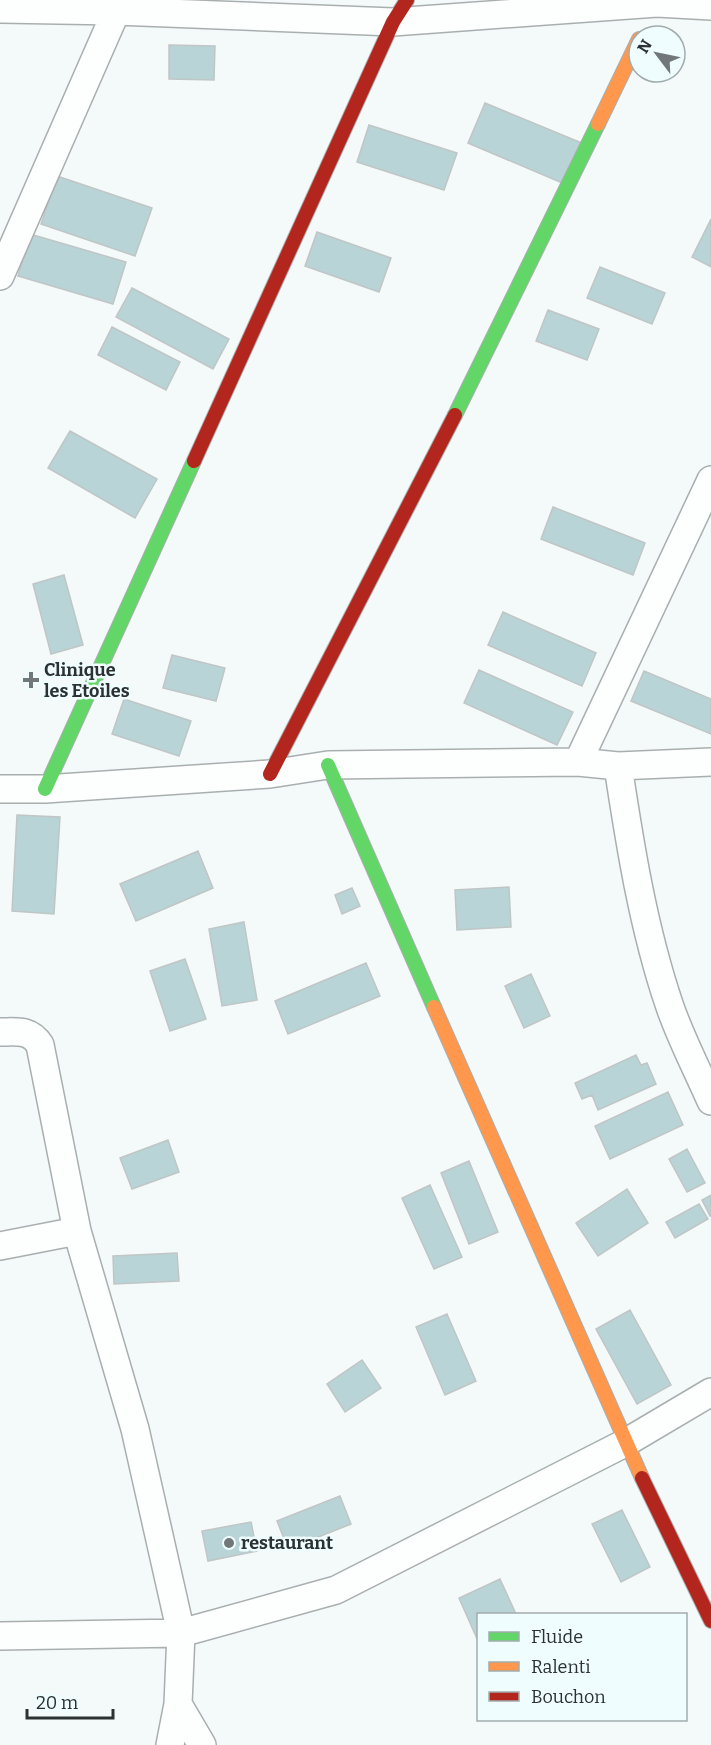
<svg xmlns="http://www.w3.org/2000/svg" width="711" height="1745" font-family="Bitter,serif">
  <rect width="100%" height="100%" fill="#f4fafa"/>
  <path fill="#b8d4d6" stroke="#c0c5c5" stroke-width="1.5" d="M 169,45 L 215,46 L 214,80 L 169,79 Z
    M 485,103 L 584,144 L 567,185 L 468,143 Z
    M 369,125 L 457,153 L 444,190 L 357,162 Z
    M 57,176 L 152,208 L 135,256 L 41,224 Z
    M 711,219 L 711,267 L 692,257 Z
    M 317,232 L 391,258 L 379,292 L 305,266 Z
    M 30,234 L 126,262 L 113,304 L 18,276 Z
    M 600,267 L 665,293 L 652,324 L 587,298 Z
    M 132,288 L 229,339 L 213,369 L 116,317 Z
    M 548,310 L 599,329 L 587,360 L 536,341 Z
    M 112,327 L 180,362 L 166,390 L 98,355 Z
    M 70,431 L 157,479 L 135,518 L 48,468 Z
    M 553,507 L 645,543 L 633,575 L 541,539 Z
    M 64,575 L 83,645 L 51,654 L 33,584 Z
    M 503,612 L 596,653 L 582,686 L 488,645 Z
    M 172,655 L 225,668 L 216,701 L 163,688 Z
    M 479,670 L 573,712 L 557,745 L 464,703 Z
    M 644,671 L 711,699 L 711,734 L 631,701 Z
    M 124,699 L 191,721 L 179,756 L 112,734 Z
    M 17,815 L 60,817 L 54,914 L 12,911 Z
    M 198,851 L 213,888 L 136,921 L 120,884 Z
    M 509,887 L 511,927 L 457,930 L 455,890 Z
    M 352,888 L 360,906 L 342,914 L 335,895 Z
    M 244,922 L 257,1000 L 222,1006 L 209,929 Z
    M 185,959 L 206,1019 L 170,1031 L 150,971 Z
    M 366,963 L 380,996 L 288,1034 L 275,1001 Z
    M 531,974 L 550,1016 L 524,1028 L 505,986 Z
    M 636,1055 L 641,1065 L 647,1063 L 656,1084 L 598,1110 L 592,1095 L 582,1099 L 575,1083 Z
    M 668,1092 L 683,1125 L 610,1159 L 595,1126 Z
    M 168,1140 L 179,1172 L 132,1189 L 120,1158 Z
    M 687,1149 L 705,1183 L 687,1192 L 669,1159 Z
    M 469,1161 L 498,1232 L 469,1244 L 441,1173 Z
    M 430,1185 L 462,1257 L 434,1269 L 402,1198 Z
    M 627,1189 L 648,1223 L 598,1256 L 576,1223 Z
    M 711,1195 L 711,1216 L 710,1216 L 702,1200 Z
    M 699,1204 L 708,1219 L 675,1238 L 666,1222 Z
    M 177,1253 L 179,1281 L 114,1284 L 113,1256 Z
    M 630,1310 L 671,1385 L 637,1404 L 596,1329 Z
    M 447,1314 L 476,1381 L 445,1395 L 416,1327 Z
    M 362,1360 L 381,1388 L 345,1412 L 327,1384 Z
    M 340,1496 L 351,1524 L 288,1549 L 277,1521 Z
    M 622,1510 L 650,1567 L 621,1582 L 592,1524 Z
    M 251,1522 L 257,1551 L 208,1561 L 202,1531 Z
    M 500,1579 L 516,1614 L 478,1614 L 478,1641 L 459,1598 Z"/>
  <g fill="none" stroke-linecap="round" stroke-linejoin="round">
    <defs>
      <path id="street" d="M 0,9 L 116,11 L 393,22 L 657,3 L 711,6
        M 0,276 L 121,0
        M 578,762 L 711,480
        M 618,766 C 630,845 643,927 669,1004 C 680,1037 697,1069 711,1101
        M 0,789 L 45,789 L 270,774 L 328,765 L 578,762 L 618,766 L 711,762
        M 0,1032 C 17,1032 30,1029 40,1045 L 77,1231 L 135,1429 L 181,1633 L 178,1704 L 170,1745
        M 0,1246 L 77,1231
        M 0,1636 L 181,1633 L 336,1590 L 625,1443 L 711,1392
        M 178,1704 L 202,1745"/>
      <path id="fast" d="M 455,415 L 598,124
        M 328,765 L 434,1007
        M 45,789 L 194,461"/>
      <path id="slow" d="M 598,124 L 639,39
        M 434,1007 L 642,1478"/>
      <path id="jam" d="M 194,461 L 393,22 L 407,0
        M 270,774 L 455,415
        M 642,1478 L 711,1621"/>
    </defs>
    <use href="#street" stroke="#a9afaf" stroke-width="30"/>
    <use href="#fast" stroke="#a9afaf" stroke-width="16"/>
    <use href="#slow" stroke="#a9afaf" stroke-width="16"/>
    <use href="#jam" stroke="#a9afaf" stroke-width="16"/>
    <use href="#street" stroke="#fdfefe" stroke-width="27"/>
    <use href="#fast" stroke="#63d668" stroke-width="14"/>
    <use href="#slow" stroke="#ff974d" stroke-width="14"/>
    <use href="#jam" stroke="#b3261e" stroke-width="14"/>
  </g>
  <g fill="#727879" stroke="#f0fdfe" stroke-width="2">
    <path d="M28 671h6v6h6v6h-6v6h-6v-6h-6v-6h6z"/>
    <circle cx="229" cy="1543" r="6"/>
  </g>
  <g text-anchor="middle" stroke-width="5" stroke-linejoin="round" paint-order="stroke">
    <g font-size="18" font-weight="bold" fill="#2c3233" stroke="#f0fdfe" text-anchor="start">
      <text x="44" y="676">Clinique<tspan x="44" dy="21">les Etoiles</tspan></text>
      <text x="241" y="1549">restaurant</text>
    </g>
  </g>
  <rect x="477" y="1613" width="210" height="108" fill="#f0fdfe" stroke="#a2acad" stroke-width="1.5"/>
  <rect x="489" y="1632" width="30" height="9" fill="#63d668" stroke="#a2acad" stroke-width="1.5"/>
  <text x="531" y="1643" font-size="18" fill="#2c3233">Fluide</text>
  <rect x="489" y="1662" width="30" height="9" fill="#ff974d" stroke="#a2acad" stroke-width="1.5"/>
  <text x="531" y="1673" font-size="18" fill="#2c3233">Ralenti</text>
  <rect x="489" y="1692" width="30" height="9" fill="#b3261e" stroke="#a2acad" stroke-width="1.5"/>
  <text x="531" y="1703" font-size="18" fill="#2c3233">Bouchon</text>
  <g transform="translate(657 54) rotate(302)"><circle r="28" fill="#f0fdfe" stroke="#a2acad" stroke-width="1.5"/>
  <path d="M0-4.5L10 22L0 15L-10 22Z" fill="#727879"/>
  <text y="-9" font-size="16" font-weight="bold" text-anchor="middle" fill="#2c3233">N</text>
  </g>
  <path d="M27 1709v9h86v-9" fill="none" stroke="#2c3233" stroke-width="3"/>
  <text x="36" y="1709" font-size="18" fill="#2c3233" stroke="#f0fdfe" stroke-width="4.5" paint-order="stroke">20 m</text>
</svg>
